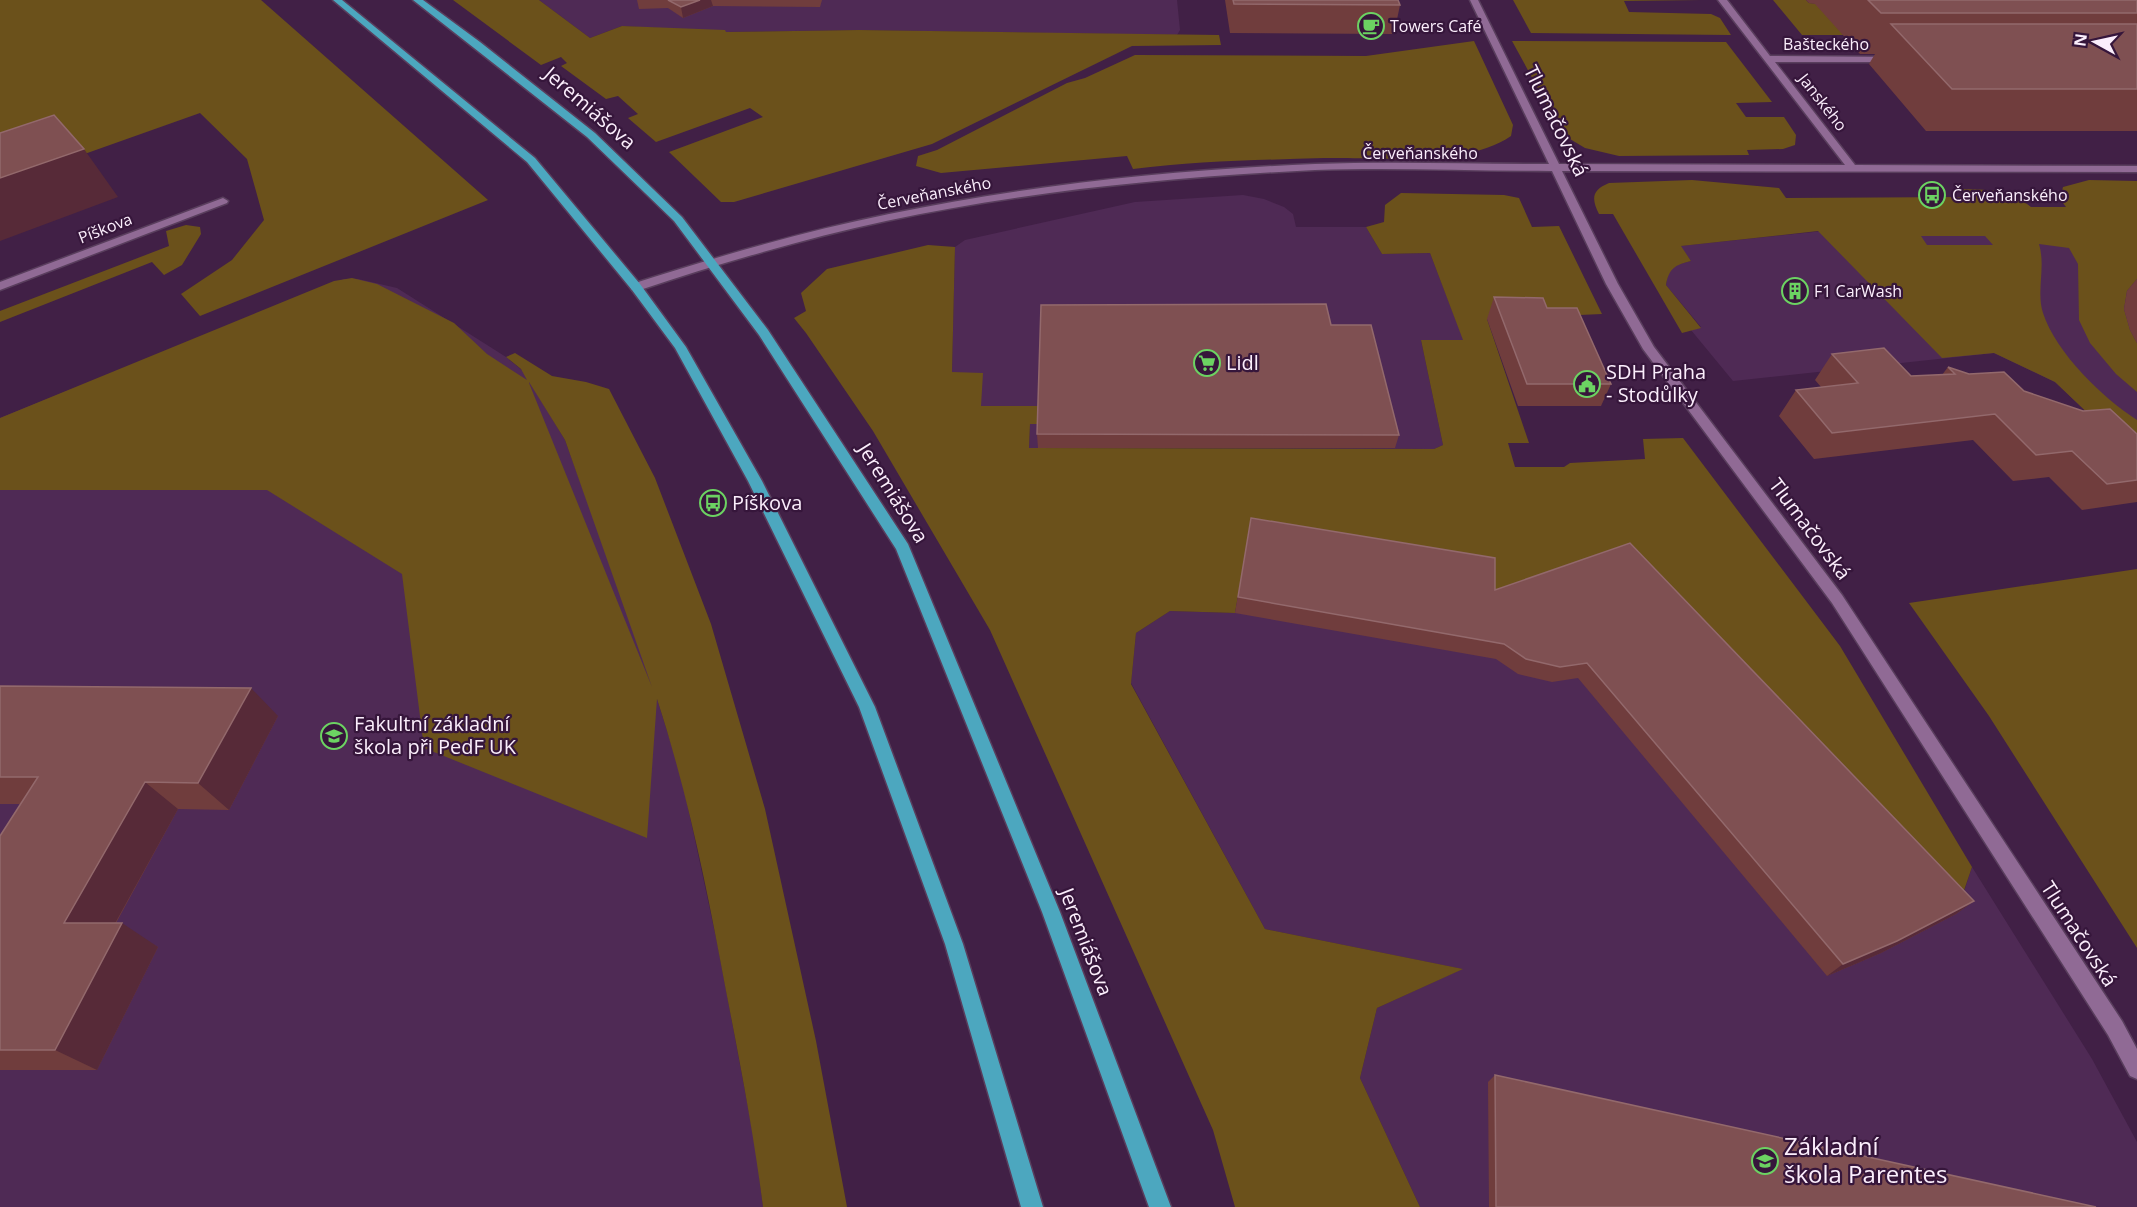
<svg xmlns="http://www.w3.org/2000/svg" width="2137" height="1207" font-family="'Open Sans',sans-serif">
  <rect width="100%" height="100%" fill="#412046"/>
  <path fill="#4f2a55" d="M 539,0 L 1177,0 L 1180,30 L 1177,35 L 859,30 L 726,32 L 622,26 L 590,38 Z
    M 1243,195 L 1264,199 L 1284,207 L 1293,214 L 1296,227 L 1366,227 L 1382,254 L 1430,253 L 1464,341 L 1421,340 L 1443,445 L 1434,449 L 1029,448 L 1030,424 L 981,406 L 952,372 L 955,247 L 965,240 L 1135,202 Z
    M 1852,228 L 2137,229 L 2137,460 L 2055,382 L 1994,353 L 1733,381 L 1691,330 L 1701,327 L 1666,285 L 1668,273 L 1675,265 L 1691,261 L 1680,246 Z
    M 344,279 L 358,279 L 397,288 L 506,357 L 523,371 L 565,440 L 645,661 L 681,775 L 718,947 L 756,1150 L 763,1207 L 0,1207 L 0,418 Z
    M 1249,533 L 1488,573 L 1957,913 L 1972,867 L 2092,1059 L 2137,1142 L 2137,1207 L 1420,1207 L 1360,1078 L 1377,1008 L 1462,969 L 1265,929 L 1131,683 L 1136,633 L 1170,611 L 1235,613 Z"/>
  <path fill="#6b511b" fill-rule="evenodd" d="M 0,0 L 261,0 L 488,200 L 200,316 L 181,294 L 232,260 L 264,220 L 247,159 L 200,113 L 0,184 Z
    M 453,0 L 539,0 L 590,38 L 622,26 L 725,30 L 726,32 L 859,30 L 1219,35 L 1221,45 L 1132,46 L 932,144 L 734,202 L 721,202 L 669,152 L 763,117 L 750,108 L 656,142 L 628,118 L 638,114 L 618,96 L 606,99 L 561,66 L 567,63 L 561,57 L 541,65 Z
    M 1513,0 L 1701,0 L 1624,1 L 1629,12 L 1711,14 L 1720,18 L 1731,35 L 1531,33 Z
    M 1773,0 L 1806,0 L 1809,3 L 2133,35 L 1802,35 Z
    M 1474,41 L 1513,125 L 1511,136 C 1467,167 1378,157 1324,158 C 1260,160 1197,161 1133,169 L 1127,156 L 941,173 L 916,166 L 918,156 L 937,150 L 1067,83 L 1085,78 L 1135,55 L 1366,56 Z
    M 1512,41 L 1726,42 L 1772,102 L 1736,103 L 1746,117 L 1784,117 L 1796,135 L 1795,145 L 1783,149 L 1747,150 L 1749,155 L 1619,156 L 1585,148 L 1570,139 L 1558,125 Z
    M 1692,180 L 1779,188 L 1786,198 L 1964,197 L 1958,189 C 1986,190 2009,188 2031,207 L 2066,207 L 2060,199 L 2063,187 L 2089,180 L 2137,181 L 2137,279 L 2127,291 L 2124,309 L 2130,330 L 2137,343 L 2137,392 L 2116,374 L 2090,343 L 2079,320 L 2078,264 L 2069,248 L 2039,244 C 2046,267 2036,291 2043,313 C 2056,353 2103,398 2137,420 L 2137,460 L 2055,382 L 1994,353 L 1942,358 L 1818,231 L 1681,246 L 1691,261 C 1675,265 1669,268 1666,285 L 1701,328 L 1682,333 L 1613,214 L 1599,214 C 1591,198 1592,190 1609,183 ZM 1921,236 L 1985,236 L 1993,245 L 1927,245 Z
    M 1401,193 L 1504,195 L 1519,198 L 1532,227 L 1559,226 L 1602,314 L 1487,319 L 1529,443 L 1508,443 L 1515,467 L 1564,467 L 1570,463 L 1645,459 L 1643,439 L 1683,438 L 1840,646 L 1972,867 L 1956,914 L 1510,598 L 1249,533 L 1235,613 L 1170,611 L 1136,633 L 1131,684 L 1265,929 L 1463,969 L 1377,1008 L 1360,1078 L 1420,1207 L 1235,1207 L 1213,1130 L 990,630 L 873,431 L 806,333 L 794,318 L 806,311 L 801,293 L 827,269 L 928,245 L 955,247 L 952,372 L 983,373 L 981,406 L 1039,406 L 1039,424 L 1030,424 L 1029,448 L 1434,449 L 1443,445 L 1421,340 L 1463,340 L 1430,253 L 1382,254 L 1366,227 L 1384,222 L 1385,205 Z
    M 186,225 L 200,227 L 201,234 L 182,265 L 164,275 L 152,262 L 0,322 L 0,311 L 169,246 L 166,231 Z
    M 352,278 L 377,284 L 454,323 L 487,354 L 527,380 L 521,369 L 506,357 L 515,353 L 552,376 L 586,382 L 609,389 L 655,478 L 711,624 L 765,809 L 816,1041 L 847,1207 L 763,1207 C 754,1135 740,1063 726,991 C 708,893 688,794 657,699 L 647,838 L 424,748 L 402,574 L 267,490 L 0,490 L 0,418 L 334,281 ZM 529,382 L 565,440 L 652,687 L 529,383 Z
    M 2137,569 L 2137,948 L 1989,716 L 1909,603 Z"/>
  <g fill="none" stroke-linecap="round" stroke-linejoin="round">
    <defs>
      <path id="minor" d="M 1470,0 L 1478,0 L 1559,164 L 1845,165 L 1718,0 L 1727,0 L 1770,56 L 1894,57 L 1894,61 L 1891,62 L 1775,62 L 1855,165 L 2137,166 L 2137,172 L 1562,171 L 1618,284 L 1654,347 L 1842,595 L 2122,1021 L 2137,1049 L 2137,1079 L 2130,1076 L 2108,1035 L 1832,603 L 1643,349 L 1606,284 L 1552,171 C 1473,171 1393,167 1315,170 C 1171,177 1027,191 886,221 C 803,239 721,263 640,290 L 632,290 L 630,287 L 632,284 C 716,257 801,232 889,214 C 1029,185 1172,170 1315,164 C 1393,161 1471,164 1549,164 Z
        M 223,198 L 228,201 L 227,203 L 0,290 L 0,282 Z"/>
      <path id="major" d="M 333,0 L 342,0 L 535,158 L 640,284 L 686,347 L 762,481 L 875,707 L 963,944 L 1043,1207 L 1021,1207 L 945,944 L 859,707 L 748,481 L 675,348 L 632,290 L 527,162 Z
        M 413,0 L 423,0 L 480,42 L 595,133 L 682,217 L 768,330 L 908,544 L 1060,912 L 1171,1207 L 1149,1207 L 1042,912 L 896,549 L 759,335 L 674,221 L 587,137 Z"/>
    </defs>
    <use href="#minor" stroke="#593e5d" stroke-width="3"/>
    <use href="#major" stroke="#593e5d" stroke-width="3"/>
    <use href="#minor" fill="#906a95" fill-rule="evenodd"/>
    <use href="#major" fill="#4ca7bf" fill-rule="evenodd"/>
  </g>
  <path fill="#703d3d" d="M 637,0 L 822,0 L 820,7 L 713,6 L 683,18 L 668,8 L 639,9 Z
    M 1225,0 L 1398,0 L 1400,5 L 1394,34 L 1230,33 Z
    M 1806,0 L 2137,0 L 2137,131 L 1926,131 L 1869,64 L 1875,54 L 1860,54 L 1815,4 L 1809,3 Z
    M 2137,279 L 2137,343 L 2130,330 L 2124,309 L 2127,291 Z
    M 1494,297 L 1547,308 L 1611,384 L 1601,406 L 1518,406 L 1487,319 Z
    M 1331,325 L 1399,435 L 1395,448 L 1038,448 L 1037,434 Z
    M 1832,354 L 1911,376 L 1942,375 L 1948,367 L 2024,391 L 2137,434 L 2137,502 L 2082,510 L 2049,477 L 2013,481 L 1973,440 L 1814,459 L 1779,416 L 1796,390 L 1821,387 L 1815,380 Z
    M 1251,518 L 1495,590 L 1974,901 L 1956,914 L 1881,953 L 1827,976 L 1578,678 L 1552,682 L 1518,674 L 1496,659 L 1235,613 Z
    M 0,686 L 278,716 L 229,810 L 178,809 L 116,923 L 158,947 L 97,1070 L 0,1070 L 0,836 L 20,804 L 0,804 Z
    M 1495,1075 L 2096,1207 L 1489,1207 L 1488,1082 Z"/>
  <path fill="#572a38" d="M 700,0 L 711,0 L 713,6 L 683,18 L 681,7 Z
    M 84,149 L 118,197 L 0,241 L 0,178 Z
    M 251,688 L 278,716 L 229,810 L 198,783 Z
    M 145,782 L 178,809 L 102,947 L 64,923 Z
    M 1974,901 L 1956,914 L 1881,953 L 1827,976 L 1843,964 Z
    M 122,923 L 158,947 L 97,1070 L 55,1050 Z"/>
  <path fill="#7f5052" stroke="#93696c" stroke-width="1.5" d="M 668,0 L 700,0 L 681,7 Z
    M 1233,0 L 1398,0 L 1400,5 L 1234,4 Z
    M 1868,0 L 2137,0 L 2137,13 L 1881,13 Z
    M 1891,24 L 2137,24 L 2137,89 L 1952,89 Z
    M 54,115 L 84,149 L 0,178 L 0,133 Z
    M 1494,297 L 1543,298 L 1547,308 L 1577,308 L 1611,384 L 1527,384 Z
    M 1326,304 L 1331,325 L 1371,325 L 1399,435 L 1037,434 L 1041,305 Z
    M 1884,348 L 1911,376 L 1955,374 L 1948,367 L 1969,374 L 2004,372 L 2024,391 L 2083,411 L 2110,409 L 2137,434 L 2137,480 L 2107,484 L 2072,451 L 2036,455 L 1995,414 L 1832,433 L 1796,390 L 1858,383 L 1832,354 Z
    M 1251,518 L 1495,558 L 1495,590 L 1630,543 L 1974,901 L 1897,941 L 1843,964 L 1587,663 L 1560,667 L 1526,659 L 1504,644 L 1238,597 Z
    M 0,686 L 251,688 L 198,783 L 145,782 L 64,923 L 122,923 L 55,1050 L 0,1050 L 0,836 L 38,777 L 0,777 Z
    M 1495,1075 L 2096,1207 L 1496,1207 Z"/>
  <defs>
    <symbol id="cafe-ring" viewBox="-11 -11 22 22"><circle r="9.5" fill="#36163b" stroke="#6cd362" stroke-width="1.5"/><path d="M-5.5-4.5H6V0H3Q3 3.5 0 3.5H-2.5Q-5.5 3.5-5.5 0ZM3-3.2v2h1.7v-2ZM-6 4.5H4V6H-6Z" fill="#6cd362"/></symbol>
    <symbol id="bus-ring" viewBox="-11 -11 22 22"><circle r="9.5" fill="#36163b" stroke="#6cd362" stroke-width="1.5"/><path d="M-5-6H5V4H4V6H2V4H-2V6H-4V4H-5ZM-3.5-4V0h7V-4ZM-3.5 1.2v1.5H-2V1.2ZM2 1.2v1.5H3.5V1.2Z" fill="#6cd362"/></symbol>
    <symbol id="building-ring" viewBox="-11 -11 22 22"><circle r="9.5" fill="#36163b" stroke="#6cd362" stroke-width="1.5"/><path d="M-4-6H4V6H1V3H-1V6H-4ZM-2.5-4.3h1.7v1.8h-1.7ZM.8-4.3h1.7v1.8H.8ZM-2.5-1h1.7V.8h-1.7ZM.8-1h1.7V.8H.8Z" fill="#6cd362"/></symbol>
    <symbol id="supermarket-ring" viewBox="-11 -11 22 22"><circle r="9.5" fill="#36163b" stroke="#6cd362" stroke-width="1.5"/><path d="M-6-5.5h2.5l.6 2H6L4.5 2H-2.5L-4.4-4H-6ZM-1.5 3.2a1.3 1.3 0 1 0 .1 0ZM3 3.2a1.3 1.3 0 1 0 .1 0Z" fill="#6cd362"/></symbol>
    <symbol id="civic-ring" viewBox="-11 -11 22 22"><circle r="9.5" fill="#36163b" stroke="#6cd362" stroke-width="1.5"/><path d="M-.6-6.5H3V-4.5H.6V-3L4-1V1h2V6H-6V1h2V-1L-.6-3ZM-1.2 2.5V6h2.4V2.5Z" fill="#6cd362"/></symbol>
    <symbol id="school-ring" viewBox="-11 -11 22 22"><circle r="9.5" fill="#36163b" stroke="#6cd362" stroke-width="1.5"/><path d="M0-5L7-2L0 1L-7-2ZM-4 1L0 2.5L4 1V4Q0 6-4 4Z" fill="#6cd362"/></symbol>
  </defs>
  <g fill-rule="evenodd">
    <use href="#cafe-ring" x="1356" y="11" width="30" height="30"/>
    <use href="#bus-ring" x="1917" y="180" width="30" height="30"/>
    <use href="#building-ring" x="1780" y="276" width="30" height="30"/>
    <use href="#supermarket-ring" x="1192" y="348" width="30" height="30"/>
    <use href="#civic-ring" x="1572" y="369" width="30" height="30"/>
    <use href="#bus-ring" x="698" y="488" width="30" height="30"/>
    <use href="#school-ring" x="319" y="721" width="30" height="30"/>
    <use href="#school-ring" x="1750" y="1146" width="30" height="30"/>
  </g>
  <g text-anchor="middle" stroke-width="4.5" stroke-linejoin="round" paint-order="stroke">
    <g font-size="16" fill="#fbeefc" stroke="#36163b" text-anchor="start">
      <text x="1390" y="32">Towers Café</text>
      <text x="1952" y="201">Červeňanského</text>
      <text x="1814" y="297">F1 CarWash</text>
    </g>
    <g font-size="16" fill="#fbeefc" stroke="#36163b">
      <text x="1826" y="50">Bašteckého</text>
      <text transform="translate(1823 102) rotate(52)" y="6">Janského</text>
      <text x="1420" y="159">Červeňanského</text>
      <text transform="translate(934 193) rotate(-11)" y="6">Červeňanského</text>
      <text transform="translate(105 228) rotate(-21)" y="6">Píškova</text>
    </g>
    <g font-size="20" fill="#fbeefc" stroke="#36163b">
      <text transform="translate(590 108) rotate(41)" y="7">Jeremiášova</text>
      <text transform="translate(1556 121) rotate(64)" y="7">Tlumačovská</text>
      <text transform="translate(893 493) rotate(58)" y="7">Jeremiášova</text>
      <text transform="translate(1810 529) rotate(53)" y="7">Tlumačovská</text>
      <text transform="translate(2079 934) rotate(57)" y="7">Tlumačovská</text>
      <text transform="translate(1086 942) rotate(69)" y="7">Jeremiášova</text>
    </g>
    <g font-size="20" fill="#fbeefc" stroke="#36163b" text-anchor="start">
      <text x="1226" y="370">Lidl</text>
      <text x="1606" y="379">SDH Praha<tspan x="1606" dy="23">- Stodůlky</tspan></text>
      <text x="732" y="510">Píškova</text>
      <text x="354" y="731">Fakultní základní<tspan x="354" dy="23">škola při PedF UK</tspan></text>
    </g>
    <g font-size="24" fill="#fbeefc" stroke="#36163b" text-anchor="start">
      <text x="1784" y="1155">Základní<tspan x="1784" dy="28">škola Parentes</tspan></text>
    </g>
  </g>
  <g transform="translate(2095 42) rotate(278)" stroke="#36163b" stroke-width="4.5" paint-order="stroke">
  <path d="M0-4.5L10 22L0 15L-10 22Z" fill="#fbeefc"/>
  <text y="-9" font-size="16" font-weight="bold" text-anchor="middle" fill="#fbeefc">N</text>
  </g>
</svg>
